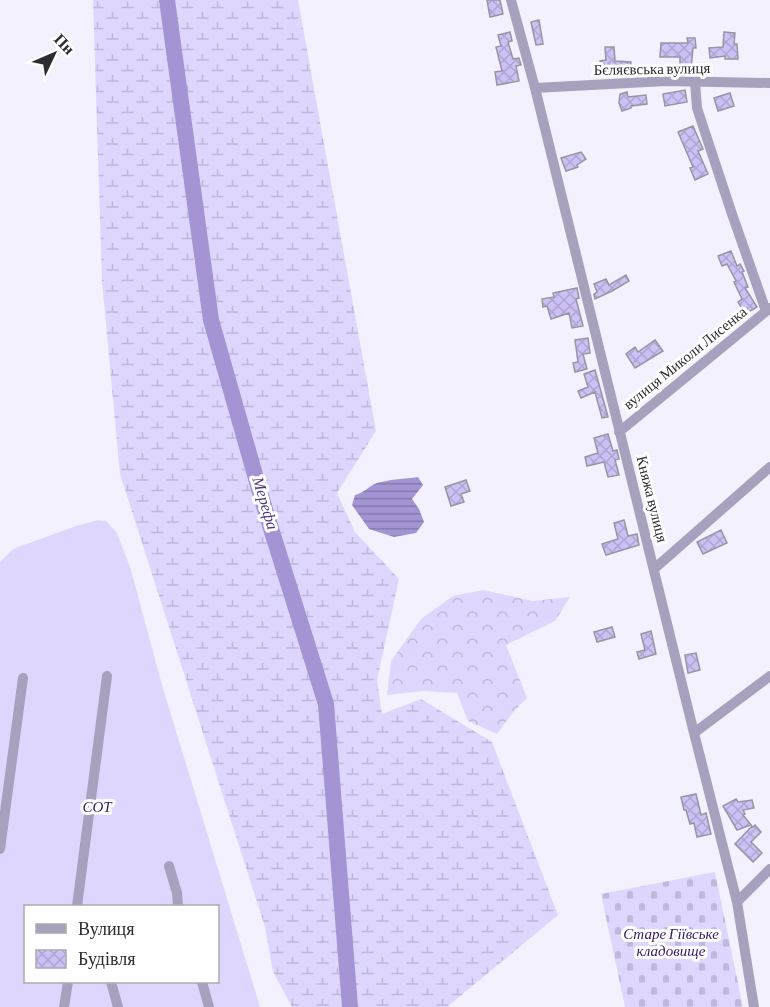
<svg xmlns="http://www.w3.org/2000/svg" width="770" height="1007" font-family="'Crimson Pro',serif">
  <defs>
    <pattern id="forest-crowns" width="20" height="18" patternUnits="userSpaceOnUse" patternTransform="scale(1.5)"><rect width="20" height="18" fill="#dfd6fe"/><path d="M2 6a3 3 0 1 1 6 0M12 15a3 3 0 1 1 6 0" fill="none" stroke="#c0b8da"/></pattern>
    <pattern id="wetland-marsh" width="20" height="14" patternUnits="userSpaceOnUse" patternTransform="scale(1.5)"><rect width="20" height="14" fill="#dfd6fe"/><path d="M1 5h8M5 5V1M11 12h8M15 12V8" fill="none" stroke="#c0b8da"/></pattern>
    <pattern id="cemetery-stones" width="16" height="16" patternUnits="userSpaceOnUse" patternTransform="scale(1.5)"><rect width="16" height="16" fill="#dfd6fe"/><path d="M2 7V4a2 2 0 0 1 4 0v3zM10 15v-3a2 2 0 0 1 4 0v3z" fill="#c0b8da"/></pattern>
    <pattern id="water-rules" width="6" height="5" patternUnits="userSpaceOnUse" patternTransform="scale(1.5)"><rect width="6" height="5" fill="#a494d3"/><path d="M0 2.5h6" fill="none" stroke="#8679ac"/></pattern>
    <pattern id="building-cross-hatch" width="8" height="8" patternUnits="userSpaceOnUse" patternTransform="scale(1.5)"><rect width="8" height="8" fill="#cdc0f5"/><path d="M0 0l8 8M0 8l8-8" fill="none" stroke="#b0a5d2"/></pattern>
  </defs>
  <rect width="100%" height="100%" fill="#f4f1fe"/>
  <path fill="url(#forest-crowns)" d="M 483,590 L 533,601 L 570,597 L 555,621 L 506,645 L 527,698 L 514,711 L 497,734 L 468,721 L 457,693 L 424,691 L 387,695 L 391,661 L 421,619 L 453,596 Z"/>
  <path fill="url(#wetland-marsh)" d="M 93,0 L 298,0 L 376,431 L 337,493 L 355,532 L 399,579 L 377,680 L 382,714 L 421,699 L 492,742 L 558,915 L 447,1007 L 292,1007 L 273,972 L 265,927 L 120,474 L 102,281 Z"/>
  <path fill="url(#cemetery-stones)" d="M 715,872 L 743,1007 L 625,1007 L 601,894 Z"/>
  <path fill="#dfd6fe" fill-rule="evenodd" d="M 98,520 L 106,521 L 117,533 L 131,570 L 162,685 L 260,1007 L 0,1007 L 0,562 L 13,549 L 76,526 ZM 26,906 L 218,906 L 218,982 L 26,982 Z"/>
  <path fill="url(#water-rules)" d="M 418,477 L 423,485 L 412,499 L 419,509 L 424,522 L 416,533 L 394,537 L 369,529 L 352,505 L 355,495 C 364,493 369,486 377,483 C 391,479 405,479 418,477 Z"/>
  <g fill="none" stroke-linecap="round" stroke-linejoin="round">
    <path stroke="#a494d3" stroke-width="16" d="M 167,0 L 211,320 L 263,503 L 326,704 L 350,1007"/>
  </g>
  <path fill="url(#building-cross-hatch)" stroke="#9895a3" stroke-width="1.5" d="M 487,0 L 500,0 L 503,14 L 490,17 Z
    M 539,20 L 543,44 L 536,45 L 531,22 Z
    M 510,32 L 512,41 L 508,42 L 513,59 L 519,58 L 521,65 L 516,66 L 519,81 L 497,85 L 495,72 L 502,71 L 496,47 L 501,46 L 498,35 Z
    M 724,32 L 735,33 L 734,44 L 737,44 L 738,59 L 725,59 L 725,56 L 710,58 L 709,48 L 723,47 Z
    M 687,38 L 695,38 L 696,48 L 693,48 L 691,69 L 680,68 L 680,57 L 660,57 L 661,43 L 688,43 Z
    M 605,47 L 614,47 L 615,61 L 631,62 L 630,69 L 601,72 L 600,61 L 606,60 Z
    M 685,90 L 687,102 L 665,106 L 663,94 Z
    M 627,92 L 628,97 L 646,95 L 647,104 L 631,106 L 631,108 L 622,111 L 619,103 L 620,94 Z
    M 730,93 L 734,106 L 718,111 L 714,98 Z
    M 693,126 L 703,149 L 698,151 L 708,174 L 695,180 L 690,168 L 693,167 L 678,132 Z
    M 581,152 L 586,159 L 577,165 L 578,167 L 566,171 L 561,158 Z
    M 731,251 L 737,266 L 740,264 L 744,271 L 742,272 L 748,287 L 745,288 L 757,307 L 745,314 L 738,302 L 742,299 L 734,282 L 736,281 L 727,264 L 722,266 L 718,256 Z
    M 626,275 L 629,281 L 612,291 L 595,299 L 594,294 L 597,292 L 594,284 L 606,279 L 609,285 Z
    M 577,288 L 579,298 L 576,299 L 583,326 L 572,328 L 569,313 L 551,319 L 547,306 L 543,307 L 542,299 L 554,297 L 553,293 Z
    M 588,338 L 590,353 L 583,354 L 587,369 L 575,372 L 573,363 L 578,362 L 575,340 Z
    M 655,340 L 663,351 L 635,368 L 626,354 L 635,347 L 638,352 Z
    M 595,370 L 608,417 L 602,418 L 595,392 L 581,398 L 578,391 L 588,387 L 584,374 Z
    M 608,434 L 613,451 L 617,450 L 619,459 L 615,460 L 619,475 L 608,477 L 604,462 L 587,466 L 585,457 L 598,453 L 594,438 Z
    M 466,480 L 470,491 L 461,494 L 464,502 L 451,506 L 445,487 Z
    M 624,520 L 628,536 L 637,534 L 639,545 L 606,555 L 602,544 L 618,539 L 614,523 Z
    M 721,530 L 727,543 L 703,554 L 697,542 Z
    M 612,627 L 615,637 L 597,642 L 594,632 Z
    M 651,631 L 656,654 L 639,659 L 637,652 L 645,650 L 641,634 Z
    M 696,653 L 700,670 L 688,673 L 685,655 Z
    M 696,794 L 701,815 L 706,813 L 711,834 L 697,837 L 694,823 L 690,824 L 686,810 L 684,810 L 681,797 Z
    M 736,799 L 738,802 L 752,800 L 754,808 L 743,810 L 745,814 L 743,815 L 751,825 L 737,830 L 723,806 Z
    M 755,825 L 761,832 L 751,842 L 762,853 L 753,862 L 735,844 L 752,826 L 753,827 Z"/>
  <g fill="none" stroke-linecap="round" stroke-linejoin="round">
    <path stroke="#a8a1be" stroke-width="10" d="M 511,0 L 535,88 L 694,733 L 737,902 L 754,1007
      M 695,82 L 697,108 L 732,214 L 766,311
      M 535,88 L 666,81 L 770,83
      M 619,432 L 770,308
      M 654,569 L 770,467
      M 694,733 L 770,676
      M 0,849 L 23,678
      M 169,866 L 177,893 L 178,906
      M 737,902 L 770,869
      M 77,906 L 107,676
      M 111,982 L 118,1007
      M 202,982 L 209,1007
      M 64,1007 L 68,982"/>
  </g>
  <g text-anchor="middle" stroke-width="6" stroke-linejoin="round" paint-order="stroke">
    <g font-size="15" fill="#2d2c32" stroke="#fff">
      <text transform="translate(652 69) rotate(-1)" y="5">Бєляєвська вулиця</text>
      <text transform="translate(685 358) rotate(-39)" y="5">вулиця Миколи Лисенка</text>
      <text transform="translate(652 499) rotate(76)" y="5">Княжа вулиця</text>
    </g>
    <g font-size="15" font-style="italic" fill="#341862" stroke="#fff">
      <text x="97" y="812">СОТ</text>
      <text x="671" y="939">Старе Гіївське<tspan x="671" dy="17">кладовище</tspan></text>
    </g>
    <g font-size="16" font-style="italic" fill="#4f3782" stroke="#fff">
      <text transform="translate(266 503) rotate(73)" y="6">Мерефа</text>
    </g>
  </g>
  <rect x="24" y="905" width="195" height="78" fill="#ffffff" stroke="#ababad" stroke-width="1.5"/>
  <rect x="36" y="924" width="30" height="9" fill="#a8a1be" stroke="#ababad" stroke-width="1.5"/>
  <text x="78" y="935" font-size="18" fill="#2d2c32">Вулиця</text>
  <rect x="36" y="950" width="30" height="18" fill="url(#building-cross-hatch)" stroke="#ababad" stroke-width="1.5"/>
  <text x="78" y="965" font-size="18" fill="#2d2c32">Будівля</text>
  <g transform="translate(54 54) rotate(46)" stroke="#ffffff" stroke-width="4.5" paint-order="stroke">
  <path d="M0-4.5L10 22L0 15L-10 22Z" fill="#2d2c32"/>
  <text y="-9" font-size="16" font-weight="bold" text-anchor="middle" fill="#2d2c32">Пн</text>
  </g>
</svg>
